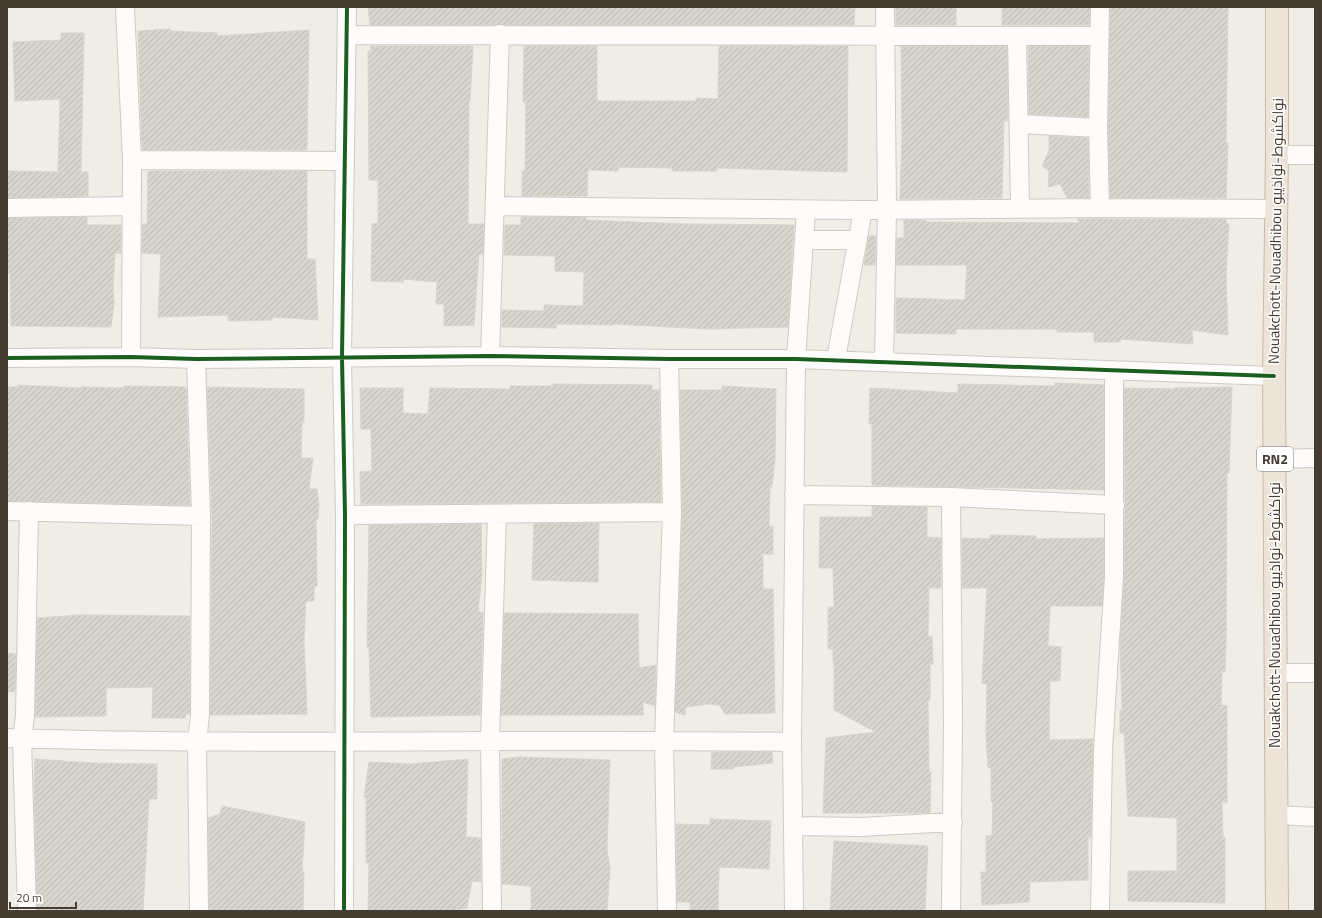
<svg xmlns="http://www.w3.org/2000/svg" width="1322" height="918" font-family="'Titillium Web',Cairo,sans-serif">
  <defs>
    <pattern id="building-hatch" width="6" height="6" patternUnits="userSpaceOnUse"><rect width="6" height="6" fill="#d8d4ce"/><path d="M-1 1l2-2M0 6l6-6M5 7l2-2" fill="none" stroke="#bbb7b1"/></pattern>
  </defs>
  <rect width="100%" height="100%" fill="#f0ede7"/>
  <path fill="url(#building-hatch)" stroke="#d8d3cc" d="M 368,7 L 855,7 L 854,25 L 370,25 Z
    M 896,7 L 956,7 L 956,25 L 896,25 Z
    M 1002,7 L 1090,7 L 1089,25 L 1002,25 Z
    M 1110,7 L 1228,7 L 1226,143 L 1228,143 L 1226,198 L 1110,198 L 1108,128 Z
    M 170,29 L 170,31 L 217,33 L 217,36 L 309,30 L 307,150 L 142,150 L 138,31 Z
    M 61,33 L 84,33 L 81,172 L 88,172 L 88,196 L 7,198 L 7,171 L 58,172 L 60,99 L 15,101 L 13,42 L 61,40 Z
    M 371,46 L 473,46 L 470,101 L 469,100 L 468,224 L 484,224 L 483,254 L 479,254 L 474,325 L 444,326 L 444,304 L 436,304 L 437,282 L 403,279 L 403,282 L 371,281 L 372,224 L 378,223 L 378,180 L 369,180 L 368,51 L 371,51 Z
    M 524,46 L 597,46 L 597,101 L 696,101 L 696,98 L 718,99 L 719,46 L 848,46 L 847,172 L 717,168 L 717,171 L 672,171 L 672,168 L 618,167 L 618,171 L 588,170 L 587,196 L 522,196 L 522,171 L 525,171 L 526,102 L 523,102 Z
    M 901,46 L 1007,46 L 1008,121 L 1004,121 L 1002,198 L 900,199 L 902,137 Z
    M 1028,46 L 1089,46 L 1088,117 L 1029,114 Z
    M 1049,136 L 1088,138 L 1089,198 L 1067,198 L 1060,184 L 1048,187 L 1049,171 L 1042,166 L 1049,151 Z
    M 148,171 L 307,171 L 307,259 L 315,259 L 318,320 L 272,317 L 272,320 L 228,321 L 228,315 L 158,317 L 161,254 L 142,253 L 142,224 L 147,224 Z
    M 87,217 L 87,225 L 121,225 L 121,253 L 115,253 L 113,287 L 114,303 L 111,327 L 11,326 L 10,273 L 7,273 L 7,218 Z
    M 521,217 L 586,217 L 586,220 L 684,224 L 794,225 L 788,327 L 707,329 L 613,324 L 613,325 L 556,324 L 556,328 L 502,327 L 502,310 L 544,311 L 544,305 L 583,306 L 584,272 L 555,271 L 555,256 L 504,255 L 505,225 L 521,225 Z
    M 1077,219 L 1226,219 L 1226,224 L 1229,224 L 1226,276 L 1228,335 L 1192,330 L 1193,344 L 1120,339 L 1120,342 L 1094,342 L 1094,332 L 1057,332 L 1057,329 L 956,329 L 956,334 L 896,333 L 896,298 L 965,300 L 967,265 L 896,265 L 897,238 L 904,238 L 904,220 L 925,220 L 926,222 L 1080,223 Z
    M 869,236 L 876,236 L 875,265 L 864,265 Z
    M 1055,383 L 1104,385 L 1104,490 L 872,485 L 872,424 L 869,424 L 870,388 L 958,393 L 958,384 L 1055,386 Z
    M 552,384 L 652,385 L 652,390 L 659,390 L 661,502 L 361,504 L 360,472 L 372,471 L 371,429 L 361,429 L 360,388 L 403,388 L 403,413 L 428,414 L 430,388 L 510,389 L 510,386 L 552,386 Z
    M 18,385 L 81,388 L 81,387 L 124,388 L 124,386 L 186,387 L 190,505 L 7,501 L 7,387 L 18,387 Z
    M 722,386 L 776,389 L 775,458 L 772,487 L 770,487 L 769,526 L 773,526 L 773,554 L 763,554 L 763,589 L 773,589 L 775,713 L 725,714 L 719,705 L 708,704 L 686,707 L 685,715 L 675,712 L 682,512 L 680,390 L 722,390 Z
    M 207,387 L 304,389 L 304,422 L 302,422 L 301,458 L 313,458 L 309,489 L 317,489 L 319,505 L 318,519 L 316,519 L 317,586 L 314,586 L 314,601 L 306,601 L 304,640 L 307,714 L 210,715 L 212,516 Z
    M 1232,387 L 1229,473 L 1227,473 L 1226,643 L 1225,672 L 1222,671 L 1221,705 L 1227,706 L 1227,802 L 1222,802 L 1223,837 L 1225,837 L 1225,903 L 1128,901 L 1128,871 L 1177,871 L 1177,818 L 1128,816 L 1124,733 L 1120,733 L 1120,710 L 1122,710 L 1120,642 L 1124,578 L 1125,505 L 1124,388 L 1174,389 L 1174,388 Z
    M 872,506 L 927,507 L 927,537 L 941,538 L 941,588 L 929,588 L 928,637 L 932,636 L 933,664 L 930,664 L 930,700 L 928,700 L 929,772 L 931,772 L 930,813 L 823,813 L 826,738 L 876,732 L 834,710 L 834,663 L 833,663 L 833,649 L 828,649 L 828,607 L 834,607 L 833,568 L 819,568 L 820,517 L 872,517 Z
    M 599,523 L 598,582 L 532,580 L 534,524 Z
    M 481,524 L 482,574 L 478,612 L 483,612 L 480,715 L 371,717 L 369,647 L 367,647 L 369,525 Z
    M 990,535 L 1036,536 L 1036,539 L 1104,538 L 1104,577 L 1102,606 L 1050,606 L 1048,646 L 1061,647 L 1060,681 L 1050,681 L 1049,740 L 1093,739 L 1091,837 L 1088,837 L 1088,880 L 1030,882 L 1029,902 L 982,905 L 981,872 L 986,872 L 986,836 L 992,836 L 993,802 L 991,802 L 991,768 L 988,768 L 986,737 L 987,684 L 982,683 L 987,588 L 962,588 L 962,538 L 990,539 Z
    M 504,613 L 638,614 L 639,668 L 656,665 L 655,706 L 643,702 L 643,715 L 501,715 Z
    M 79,615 L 190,616 L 190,714 L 186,714 L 185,718 L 152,718 L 153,687 L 106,688 L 106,716 L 35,717 L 37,618 Z
    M 7,653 L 16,654 L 15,691 L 7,692 Z
    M 712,752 L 772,752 L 773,763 L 733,767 L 733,769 L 711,769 Z
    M 519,757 L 610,760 L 607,850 L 610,868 L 607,911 L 531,911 L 531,886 L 502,884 L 502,759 Z
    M 35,759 L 92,763 L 157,764 L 157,799 L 149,799 L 143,911 L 37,911 L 34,783 Z
    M 468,759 L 466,837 L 481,838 L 481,882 L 472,881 L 467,908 L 450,911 L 368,911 L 369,863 L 366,863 L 366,797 L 364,797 L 369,762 L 410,764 Z
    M 222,806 L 305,822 L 302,871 L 304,872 L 303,911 L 209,911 L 208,818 L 220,814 Z
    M 710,819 L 771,821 L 769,869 L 719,867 L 718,911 L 690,911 L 690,902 L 677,902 L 676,824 L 710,825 Z
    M 834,841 L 928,846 L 925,911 L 830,911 Z"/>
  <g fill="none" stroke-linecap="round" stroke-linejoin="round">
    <defs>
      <path id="street" d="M 125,7 L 132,160 L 131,357
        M 347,35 L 1100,36
        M 1017,36 L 1020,208
        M 1019,124 L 1098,128
        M 1277,155 L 1315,155
        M 132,160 L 345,161
        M 496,206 L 863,210 L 1100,208 L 1275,209
        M 7,208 L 132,206
        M 1100,208 L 1098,128 L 1100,7
        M 805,240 L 858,240
        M 490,356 L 500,34
        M 7,358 L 131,357 L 196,359 L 490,356 L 669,359 L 796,359 L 1274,376
        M 196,359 L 201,516 L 200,715 L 197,742 L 199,911
        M 836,359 L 863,210
        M 884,361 L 887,209 L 885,7
        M 1275,459 L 1315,458
        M 794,495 L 951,497 L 1115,505
        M 7,511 L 201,516
        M 345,515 L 672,512
        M 1275,673 L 1315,673
        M 7,738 C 268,746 530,738 792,742
        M 1277,815 L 1315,817
        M 794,826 L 860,827 L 953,822
        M 27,911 L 22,739 L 25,716 L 29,511
        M 344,911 L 345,515 L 342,357 L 347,7
        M 492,911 L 490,740 L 497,514
        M 667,911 L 664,740 L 672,512 L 669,359
        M 794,911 L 792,742 L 796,359 L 806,210
        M 951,911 L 953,723 L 951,497
        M 1100,911 L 1103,750 L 1114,577 L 1114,370"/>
      <path id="highway" d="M 1277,7 L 1277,155 L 1274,376 L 1277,911"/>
    </defs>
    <use href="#street" stroke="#cecac5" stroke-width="20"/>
    <use href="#highway" stroke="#cbb89f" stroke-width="24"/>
    <use href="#street" stroke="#fdfcfb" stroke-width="18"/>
    <use href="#highway" stroke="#ece4d8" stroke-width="22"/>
    <defs>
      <path id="cycleway" d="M 7,358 L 131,357 L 196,359 L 490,356 L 669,359 L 796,359 L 1274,376
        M 344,911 L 345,515 L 342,357 L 347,7"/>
    </defs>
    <use href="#cycleway" stroke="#fff" stroke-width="6"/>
    <use href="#cycleway" stroke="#1b5e20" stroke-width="4"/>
  </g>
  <g text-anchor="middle" stroke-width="3" stroke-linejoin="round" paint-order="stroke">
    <rect fill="#fff" stroke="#7e7770" stroke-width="1" x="1257" y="447" width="36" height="24" rx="3"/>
    <g font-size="14" font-weight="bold" fill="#463d32">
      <text x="1275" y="464">RN2</text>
    </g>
    <g font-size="15" fill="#463d32" stroke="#fff">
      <text transform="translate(1276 231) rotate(-89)" y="5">Nouakchott-Nouadhibou نواكشوط-نواذيبو</text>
      <text transform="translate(1275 615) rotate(-90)" y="5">Nouakchott-Nouadhibou نواكشوط-نواذيبو</text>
    </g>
  </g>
  <rect width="1322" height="918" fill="none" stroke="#463d32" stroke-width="16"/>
  <path d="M10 902v6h66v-6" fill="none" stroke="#463d32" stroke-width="2"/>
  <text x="16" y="902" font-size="12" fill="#463d32" stroke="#ffffff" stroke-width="3" paint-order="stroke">20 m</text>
</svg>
